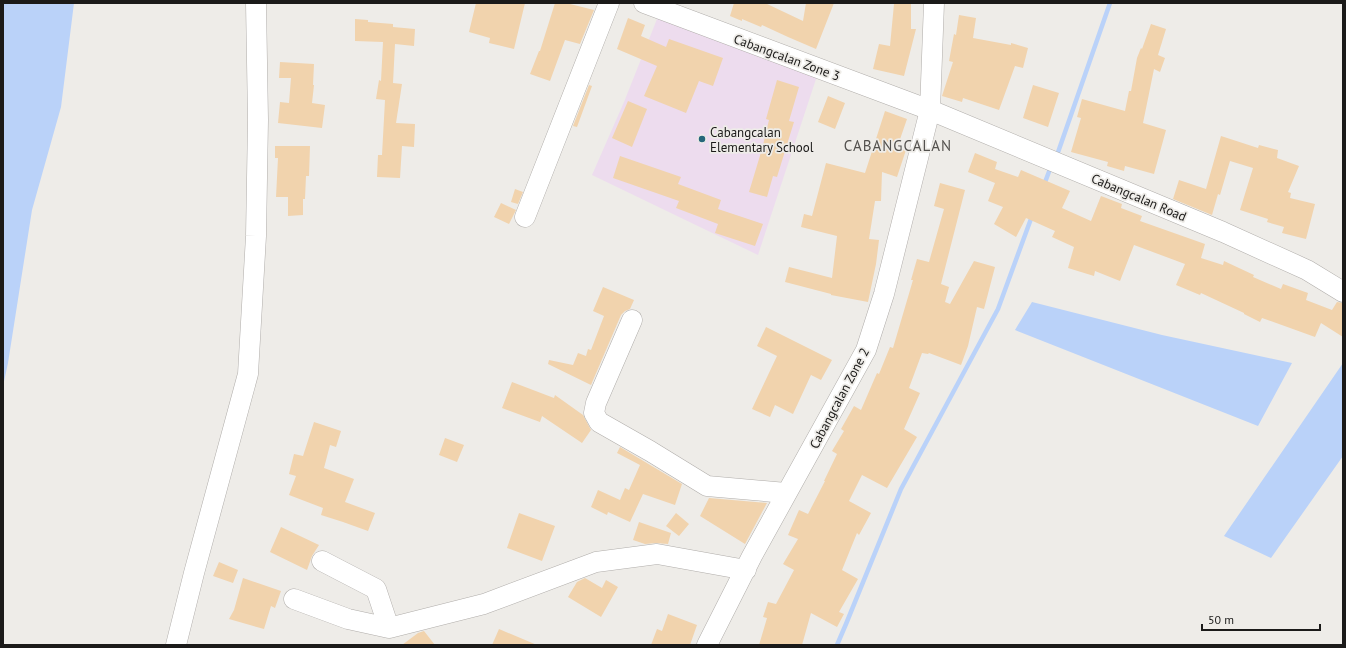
<svg xmlns="http://www.w3.org/2000/svg" width="1346" height="648" font-family="'PT Sans',sans-serif">
  <rect width="100%" height="100%" fill="#eeece8"/>
  <path fill="#eddcee" d="M 659,14 L 817,76 L 758,255 L 592,175 L 624,102 Z"/>
  <path fill="#bad2f9" d="M 3,3 L 74,3 L 61,107 L 32,210 L 8,363 L 3,386 Z
    M 1032,302 L 1162,335 L 1292,363 L 1258,426 L 1015,330 Z
    M 1343,363 L 1343,456 L 1271,558 L 1224,536 Z"/>
  <g fill="none" stroke-linecap="round" stroke-linejoin="round">
    <path stroke="#bad2f9" stroke-width="4.5" d="M 1056,158 L 1110,3
      M 1044,185 L 1050,169
      M 837,645 L 846,624 L 901,489 L 998,309 L 1032,216"/>
  </g>
  <path fill="#f1d3ad" d="M 476,3 L 525,3 L 514,49 L 489,43 L 490,38 L 469,32 Z
    M 555,3 L 566,3 L 594,10 L 580,44 L 565,40 L 550,81 L 530,74 L 539,51 L 540,51 Z
    M 734,3 L 765,3 L 803,21 L 806,3 L 834,3 L 816,49 L 788,37 L 762,25 L 761,27 L 742,19 L 742,21 L 730,16 Z
    M 894,4 L 911,4 L 911,29 L 916,29 L 904,76 L 873,69 L 879,44 L 890,46 Z
    M 959,15 L 976,18 L 973,38 L 1011,45 L 1011,43 L 1028,48 L 1023,68 L 1015,66 L 999,110 L 963,98 L 962,102 L 942,96 L 953,62 L 949,61 L 954,34 L 956,35 Z
    M 628,18 L 645,25 L 641,36 L 666,47 L 669,39 L 723,58 L 713,86 L 699,81 L 686,113 L 644,96 L 657,66 L 617,49 Z
    M 355,19 L 368,20 L 368,22 L 393,24 L 393,27 L 415,29 L 414,46 L 395,44 L 393,83 L 402,84 L 396,123 L 415,124 L 414,147 L 402,146 L 400,178 L 377,177 L 378,155 L 382,155 L 385,100 L 376,99 L 379,80 L 381,81 L 383,42 L 355,41 Z
    M 1151,24 L 1166,29 L 1158,55 L 1165,58 L 1160,72 L 1154,69 L 1143,123 L 1166,130 L 1154,174 L 1125,166 L 1124,171 L 1107,166 L 1108,162 L 1071,152 L 1081,118 L 1077,117 L 1082,99 L 1125,111 L 1129,91 L 1131,91 L 1137,58 L 1141,48 L 1142,49 Z
    M 280,62 L 314,64 L 313,85 L 314,85 L 312,103 L 325,105 L 322,128 L 278,123 L 280,102 L 289,103 L 291,78 L 279,78 Z
    M 777,80 L 799,87 L 789,121 L 794,122 L 777,177 L 773,176 L 767,197 L 749,192 L 762,149 L 769,120 L 766,119 Z
    M 589,85 L 592,86 L 577,127 L 573,126 Z
    M 1033,85 L 1059,93 L 1048,127 L 1023,118 Z
    M 828,96 L 845,103 L 835,129 L 818,122 Z
    M 628,101 L 647,109 L 632,147 L 612,138 Z
    M 885,111 L 907,119 L 897,148 L 906,150 L 897,177 L 882,172 L 881,201 L 875,201 L 869,239 L 879,240 L 876,264 L 868,302 L 831,295 L 831,294 L 785,282 L 789,267 L 832,278 L 837,236 L 801,227 L 804,214 L 812,216 L 826,163 L 865,173 Z
    M 1221,136 L 1258,148 L 1259,145 L 1278,150 L 1277,158 L 1299,166 L 1288,192 L 1291,193 L 1290,198 L 1315,204 L 1306,239 L 1282,233 L 1284,227 L 1267,222 L 1268,219 L 1240,210 L 1253,168 L 1230,161 L 1220,195 L 1218,194 L 1212,215 L 1173,199 L 1179,180 L 1206,189 Z
    M 275,146 L 310,146 L 309,176 L 306,176 L 305,199 L 303,199 L 303,215 L 288,216 L 288,197 L 276,197 L 278,158 L 275,158 Z
    M 975,153 L 997,162 L 995,169 L 1018,177 L 1021,170 L 1070,191 L 1062,208 L 1091,221 L 1101,196 L 1122,204 L 1121,208 L 1142,216 L 1140,221 L 1205,244 L 1201,258 L 1223,265 L 1224,261 L 1254,275 L 1253,277 L 1281,289 L 1283,284 L 1308,293 L 1306,300 L 1332,310 L 1337,302 L 1343,303 L 1343,337 L 1321,323 L 1315,337 L 1262,318 L 1260,322 L 1244,314 L 1244,313 L 1201,293 L 1200,295 L 1176,285 L 1185,264 L 1134,245 L 1120,281 L 1095,271 L 1094,276 L 1068,268 L 1074,247 L 1052,237 L 1055,231 L 1026,218 L 1016,237 L 994,224 L 1003,207 L 988,201 L 995,183 L 968,172 Z
    M 620,156 L 681,177 L 678,184 L 721,200 L 718,209 L 763,224 L 755,246 L 715,233 L 718,224 L 676,208 L 679,201 L 613,178 Z
    M 940,183 L 965,190 L 941,284 L 949,287 L 945,302 L 950,304 L 974,261 L 995,267 L 984,309 L 977,307 L 968,346 L 961,365 L 929,353 L 928,354 L 922,353 L 909,388 L 920,393 L 904,429 L 917,437 L 887,488 L 862,475 L 849,501 L 871,513 L 859,535 L 857,533 L 842,570 L 858,579 L 839,612 L 844,614 L 837,627 L 811,613 L 802,645 L 759,645 L 767,618 L 763,617 L 768,602 L 776,604 L 794,570 L 783,564 L 798,539 L 788,535 L 799,510 L 808,514 L 825,481 L 824,481 L 837,454 L 832,451 L 844,431 L 841,429 L 854,406 L 861,410 L 877,373 L 879,374 L 890,347 L 893,348 L 913,280 L 911,280 L 917,259 L 929,262 L 944,209 L 934,206 Z
    M 515,189 L 523,192 L 518,204 L 511,202 Z
    M 501,203 L 516,210 L 509,224 L 494,217 Z
    M 603,287 L 634,300 L 630,309 L 625,311 L 621,315 L 591,385 L 548,364 L 549,360 L 573,365 L 578,353 L 586,356 L 588,349 L 591,350 L 604,316 L 593,311 Z
    M 766,327 L 832,360 L 821,380 L 811,375 L 793,414 L 775,405 L 770,417 L 752,409 L 777,356 L 757,346 Z
    M 512,382 L 554,398 L 555,395 L 583,415 L 591,430 L 582,443 L 542,416 L 540,422 L 502,408 Z
    M 314,422 L 341,431 L 336,447 L 330,445 L 324,468 L 354,479 L 345,502 L 375,513 L 368,531 L 343,522 L 321,515 L 323,508 L 289,495 L 296,476 L 289,474 L 294,454 L 303,456 Z
    M 445,438 L 464,445 L 457,462 L 439,455 Z
    M 620,447 L 682,484 L 675,505 L 643,494 L 630,522 L 608,512 L 607,515 L 591,507 L 598,490 L 620,500 L 625,488 L 629,490 L 640,465 L 617,453 Z
    M 709,498 L 767,503 L 745,544 L 700,516 Z
    M 519,513 L 555,526 L 542,561 L 507,548 Z
    M 676,513 L 689,524 L 679,536 L 666,526 Z
    M 639,522 L 671,533 L 668,544 L 656,543 L 645,544 L 633,540 Z
    M 281,527 L 319,545 L 312,556 L 307,570 L 270,552 Z
    M 219,562 L 238,570 L 233,583 L 213,576 Z
    M 243,578 L 281,591 L 275,608 L 271,606 L 264,629 L 229,619 L 234,610 Z
    M 585,578 L 602,588 L 606,580 L 618,587 L 601,617 L 568,597 L 577,582 Z
    M 668,614 L 697,625 L 690,645 L 651,645 L 657,629 L 662,631 Z
    M 499,629 L 537,645 L 492,645 Z
    M 424,631 L 435,645 L 402,645 L 418,633 Z"/>
  <g fill="none" stroke-linecap="round" stroke-linejoin="round">
    <defs>
      <path id="minor" d="M 644,3 L 930,110 L 1223,232 L 1307,270 L 1343,292
        M 525,217 L 609,3
        M 632,320 L 596,403 L 594,413 L 599,422 L 650,451 L 707,486 L 786,493
        M 322,561 L 376,589 L 389,628 L 484,604 L 596,562 L 657,554 L 746,570
        M 294,599 L 348,619 L 389,628
        M 176,645 L 194,573 L 248,374 L 256,236 L 258,120 L 256,3
        M 707,645 L 752,556 L 866,350 L 884,294 L 930,110 L 934,3"/>
    </defs>
    <use href="#minor" stroke="#b0adaa" stroke-width="21"/>
    <use href="#minor" stroke="#fff" stroke-width="20"/>
  </g>
  <circle fill="#25667a" stroke="#eeece8" stroke-width="1.5" cx="702" cy="139" r="4"/>
  <g text-anchor="middle" stroke-width="3.5" stroke-linejoin="round" paint-order="stroke">
    <g font-size="13" fill="#1b1a19" stroke="#eeece8">
      <text transform="translate(787 57) rotate(20)" y="5">Cabangcalan Zone 3</text>
      <text transform="translate(1139 197) rotate(23)" y="5">Cabangcalan Road</text>
      <text transform="translate(839 398) rotate(-62)" y="5">Cabangcalan Zone 2</text>
    </g>
    <g font-size="13" fill="#1b1a19" stroke="#eeece8" text-anchor="start">
      <text x="710" y="137">Cabangcalan<tspan x="710" dy="15">Elementary School</tspan></text>
    </g>
    <g font-size="15" letter-spacing="1" fill="#53514e" stroke="#eeece8">
      <text x="898" y="151">CABANGCALAN</text>
    </g>
  </g>
  <rect width="1346" height="648" fill="none" stroke="#1b1a19" stroke-width="8"/>
  <path d="M1202 624v6h118v-6" fill="none" stroke="#1b1a19" stroke-width="2"/>
  <text x="1208" y="624" font-size="12" fill="#1b1a19" stroke="#eeece8" stroke-width="3" paint-order="stroke">50 m</text>
</svg>
